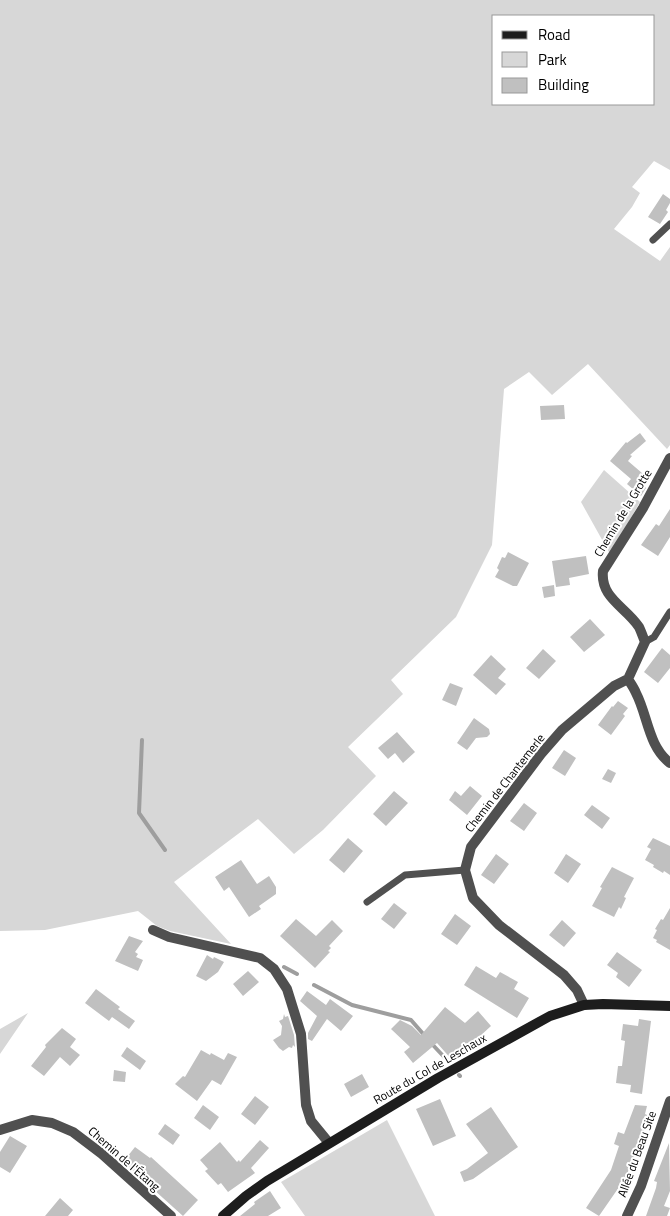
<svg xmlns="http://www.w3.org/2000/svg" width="670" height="1216" font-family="'Titillium Web',sans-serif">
  <rect width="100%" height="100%" fill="#fff"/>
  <path fill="#d7d7d7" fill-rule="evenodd" d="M 0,0 L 670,0 L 670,170 L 654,161 L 632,187 L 640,193 L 632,207 L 614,229 L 660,261 L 670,247 L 670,445 L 667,449 L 588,364 L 552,395 L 529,372 L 504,389 L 492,545 L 456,617 L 391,680 L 403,694 L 348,747 L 376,776 L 323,830 L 294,854 L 258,819 L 174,882 L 231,944 L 170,931 L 157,926 L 138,911 L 45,930 L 0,931 ZM 494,16 L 654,16 L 654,104 L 494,104 Z
    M 604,470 L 640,502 L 610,554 L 581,502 Z
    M 28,1013 L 0,1054 L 0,1029 Z
    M 387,1120 L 435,1216 L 305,1216 L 281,1182 Z"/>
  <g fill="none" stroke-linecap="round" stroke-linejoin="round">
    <path stroke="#9e9e9e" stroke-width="4" d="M 142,740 L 139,813 L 165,850
      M 284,967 L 297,974
      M 314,985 L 352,1005 L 411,1020 L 425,1036
      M 431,1043 L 447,1060
      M 459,1075 L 460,1076"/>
  </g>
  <path fill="#c0c0c0" d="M 663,194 L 670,199 L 670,203 L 666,210 L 668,212 L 660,224 L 648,217 Z
    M 564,405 L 565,419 L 541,420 L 540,406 Z
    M 640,433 L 646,441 L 630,455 L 632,456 L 628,461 L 649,479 L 644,486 L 646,488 L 641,496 L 627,484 L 631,479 L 610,461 L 626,442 L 627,443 Z
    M 670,509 L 670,537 L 658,556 L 641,545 L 656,524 L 659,526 Z
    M 508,552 L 529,563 L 517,586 L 513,586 L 495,577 L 499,570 L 497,568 L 502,557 L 505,558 Z
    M 586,556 L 589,574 L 569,578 L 570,585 L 556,587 L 552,561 Z
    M 554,585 L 555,596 L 544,598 L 542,587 Z
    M 590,619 L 605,635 L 584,652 L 570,637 Z
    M 662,648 L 670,655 L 670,668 L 658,683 L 644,672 Z
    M 543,649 L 556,661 L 539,679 L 526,668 Z
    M 491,655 L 506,669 L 498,678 L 506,684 L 496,695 L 473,675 Z
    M 450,683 L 463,688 L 456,706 L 442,700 Z
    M 618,701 L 628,708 L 623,714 L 625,716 L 611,735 L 598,725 L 612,706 L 613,707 Z
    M 474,718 L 489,729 L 490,734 L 487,737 L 476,738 L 467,750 L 457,743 Z
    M 397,732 L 415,752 L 403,763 L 395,753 L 388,759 L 378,748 Z
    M 564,750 L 576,758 L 565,776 L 552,768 Z
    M 608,769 L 616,773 L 611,783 L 602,779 Z
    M 470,786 L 482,796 L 467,815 L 449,800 L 455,791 L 461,796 Z
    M 394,791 L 408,803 L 386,826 L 373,814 Z
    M 524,803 L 537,813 L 524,831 L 510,821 Z
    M 592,805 L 610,818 L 602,829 L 584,815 Z
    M 348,838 L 363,851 L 344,873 L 329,860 Z
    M 653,838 L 670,846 L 670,875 L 664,871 L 663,873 L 653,867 L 654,865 L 645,860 L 651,849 L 647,847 Z
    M 496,854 L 509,864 L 494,884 L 481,875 Z
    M 566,854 L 581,864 L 568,883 L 554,873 Z
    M 241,860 L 257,884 L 269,876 L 276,887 L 276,894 L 259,906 L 261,909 L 249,917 L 229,887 L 224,891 L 215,877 Z
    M 612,867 L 634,878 L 624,897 L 626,898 L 621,909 L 619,907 L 614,917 L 592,906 L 602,888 L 600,887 Z
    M 394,903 L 407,913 L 394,929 L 381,919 Z
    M 670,908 L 670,950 L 656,942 L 657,940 L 653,938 L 657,930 L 655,929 L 661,919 L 663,920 Z
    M 455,914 L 471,926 L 457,945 L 441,934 Z
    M 296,919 L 316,936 L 332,920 L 343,931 L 329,946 L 331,948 L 328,951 L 330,952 L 315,968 L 280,936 Z
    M 562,920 L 576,933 L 564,947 L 549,935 Z
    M 129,936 L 143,941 L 135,952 L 138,954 L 136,957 L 143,960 L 138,971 L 115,961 Z
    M 617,952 L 642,970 L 629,987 L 616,977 L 618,973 L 607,965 Z
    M 207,955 L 213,959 L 214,957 L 224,962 L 218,972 L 206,981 L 196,976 Z
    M 476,966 L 496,978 L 500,972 L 518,982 L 514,989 L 529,998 L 517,1018 L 464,985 Z
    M 248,971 L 259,982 L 243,996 L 233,984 Z
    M 96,989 L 120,1007 L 118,1009 L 135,1021 L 129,1029 L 112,1017 L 109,1021 L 85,1003 Z
    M 307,991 L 326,1005 L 330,999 L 353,1016 L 341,1031 L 327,1019 L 312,1041 L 308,1039 L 308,1033 L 317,1016 L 300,1001 Z
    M 445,1007 L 465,1023 L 478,1011 L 491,1026 L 453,1061 L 437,1043 L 413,1063 L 404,1052 L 410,1047 L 391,1029 L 400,1020 L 412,1026 L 421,1035 Z
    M 284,1014 L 285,1017 L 288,1016 L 289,1019 L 294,1035 L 295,1047 L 293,1045 L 292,1048 L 289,1047 L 283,1051 L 279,1048 L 273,1040 L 281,1035 L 282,1026 L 279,1021 L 283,1019 Z
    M 639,1019 L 651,1021 L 642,1094 L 630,1092 L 631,1085 L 616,1083 L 618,1066 L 622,1066 L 625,1041 L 621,1040 L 623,1024 L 638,1026 Z
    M 62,1028 L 76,1039 L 70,1047 L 80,1055 L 70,1066 L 60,1057 L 44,1076 L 31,1066 L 46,1047 L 45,1045 Z
    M 127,1047 L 146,1061 L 140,1070 L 121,1056 Z
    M 201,1050 L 210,1055 L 211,1053 L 224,1060 L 228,1053 L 237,1057 L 221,1085 L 212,1080 L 197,1101 L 175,1084 L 183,1076 L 185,1077 Z
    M 114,1070 L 126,1072 L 125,1082 L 113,1081 Z
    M 362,1074 L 369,1087 L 351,1097 L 344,1084 Z
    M 255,1096 L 269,1107 L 255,1125 L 241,1114 Z
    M 440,1099 L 456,1136 L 433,1146 L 416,1109 Z
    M 203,1105 L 219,1117 L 210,1130 L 194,1118 Z
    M 635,1105 L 647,1106 L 645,1114 L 649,1116 L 626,1177 L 599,1216 L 586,1208 L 611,1170 L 619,1146 L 614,1144 L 618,1132 L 624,1134 Z
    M 491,1107 L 518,1147 L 473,1179 L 464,1182 L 460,1172 L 467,1169 L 488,1153 L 466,1124 Z
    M 165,1124 L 180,1135 L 173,1145 L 158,1134 Z
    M 10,1136 L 27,1146 L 10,1173 L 0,1167 L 0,1152 Z
    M 260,1140 L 269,1148 L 251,1168 L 255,1173 L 228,1192 L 221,1183 L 218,1185 L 205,1171 L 208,1169 L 200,1160 L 220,1142 L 237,1162 L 239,1160 L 240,1162 Z
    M 669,1143 L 670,1191 L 664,1206 L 670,1208 L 667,1216 L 646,1216 L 656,1188 L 657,1182 L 654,1181 Z
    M 135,1147 L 150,1158 L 151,1157 L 198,1200 L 183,1216 L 123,1162 Z
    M 270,1191 L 281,1208 L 268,1216 L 240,1216 L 255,1204 L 254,1202 Z
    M 60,1198 L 73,1210 L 68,1216 L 45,1216 Z"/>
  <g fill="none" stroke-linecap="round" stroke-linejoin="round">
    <path stroke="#505050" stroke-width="7" d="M 653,240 L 670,224
      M 645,642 L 654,637 L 670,612
      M 367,902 L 405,875 L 465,870"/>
    <path stroke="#505050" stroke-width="10" d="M 670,458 L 643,508 L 603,571 C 600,598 626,607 639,627 C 641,631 643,637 645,642 L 628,679 C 631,684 634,688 636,693 C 648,716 648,746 670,763
      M 153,930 L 169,937 L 260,958 L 274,969 L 287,989 L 301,1034 L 306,1105 L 311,1121 L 329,1143
      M 584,1005 L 577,990 L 564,975 L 499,925 L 473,898 L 465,870 L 471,847 L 541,754 L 562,730 L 614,686 L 628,679
      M 0,1130 L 32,1120 L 52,1123 L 73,1132 L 102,1154 L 171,1216
      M 627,1216 L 641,1186 L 670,1101"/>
    <path stroke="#1d1d1d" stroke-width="10" d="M 223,1216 L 246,1196 L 267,1181 L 438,1078 L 550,1016 L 584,1005 L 603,1004 L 670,1006"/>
  </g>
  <g text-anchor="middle" stroke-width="4" stroke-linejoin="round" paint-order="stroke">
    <g font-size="12" fill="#000" stroke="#fff">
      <text transform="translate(623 513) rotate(-59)" y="4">Chemin de la Grotte</text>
      <text transform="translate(505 783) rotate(-52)" y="4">Chemin de Chantemerle</text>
      <text transform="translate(430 1069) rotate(-30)" y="4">Route du Col de Leschaux</text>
      <text transform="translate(637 1154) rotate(-70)" y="4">Allée du Beau Site</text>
      <text transform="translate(124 1159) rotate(41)" y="4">Chemin de l'Étang</text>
    </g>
  </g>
  <rect x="492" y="15" width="162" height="90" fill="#ffffff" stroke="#999999"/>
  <rect x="502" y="31" width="25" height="8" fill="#1d1d1d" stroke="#999999"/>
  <text x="538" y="40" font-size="15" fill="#000000">Road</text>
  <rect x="502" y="52" width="25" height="15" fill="#d7d7d7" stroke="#999999"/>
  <text x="538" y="65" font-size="15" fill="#000000">Park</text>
  <rect x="502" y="78" width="25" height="15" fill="#c0c0c0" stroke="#999999"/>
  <text x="538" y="90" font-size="15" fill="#000000">Building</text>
</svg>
